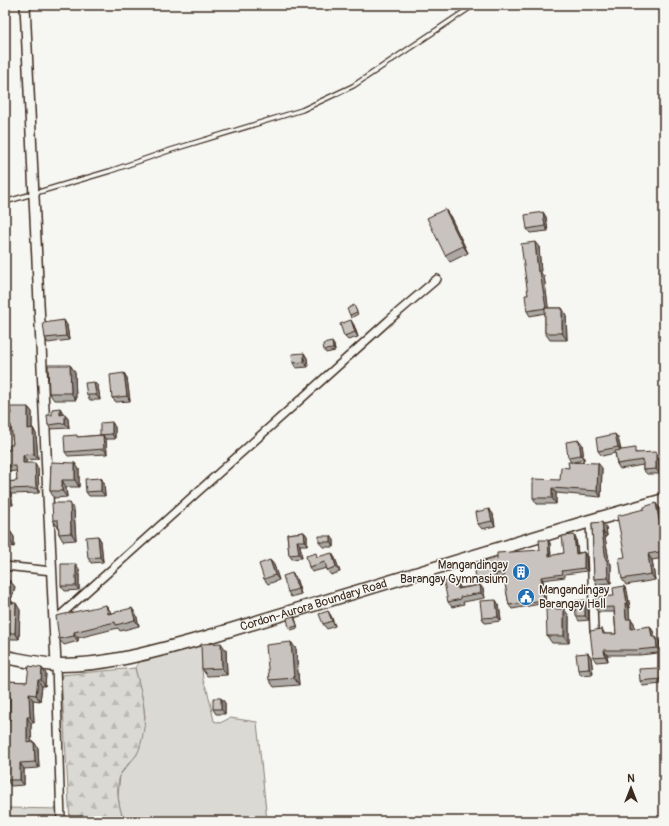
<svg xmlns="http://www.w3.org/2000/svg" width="669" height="826" font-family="Pangolin,sans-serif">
  <defs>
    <pattern id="forest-firs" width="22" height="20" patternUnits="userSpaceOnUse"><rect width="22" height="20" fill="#dad9d3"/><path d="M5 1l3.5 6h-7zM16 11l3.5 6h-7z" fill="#bcbab5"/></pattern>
  </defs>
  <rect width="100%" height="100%" fill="#f6f6f2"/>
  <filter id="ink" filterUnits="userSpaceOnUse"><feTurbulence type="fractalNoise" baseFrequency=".025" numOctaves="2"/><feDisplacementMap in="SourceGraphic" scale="8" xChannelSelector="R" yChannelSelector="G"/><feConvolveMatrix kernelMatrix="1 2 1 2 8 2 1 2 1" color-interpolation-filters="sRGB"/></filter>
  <g filter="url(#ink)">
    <path fill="#dad9d3" stroke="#8a8278" d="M 204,638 L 202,669 L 203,680 L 208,693 L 214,721 L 220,723 L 230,718 L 257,722 L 267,821 L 124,821 L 120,809 L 118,796 L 120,775 L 137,754 L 145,717 L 143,701 L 135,668 L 143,655 Z
      M 5,808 L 61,809 L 61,821 L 5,821 Z"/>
    <path fill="url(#forest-firs)" stroke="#8a8278" d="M 135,668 C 140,689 148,712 143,734 C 142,740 140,749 137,754 C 132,762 122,768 120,776 C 115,790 119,807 124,821 L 70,821 L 61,675 Z"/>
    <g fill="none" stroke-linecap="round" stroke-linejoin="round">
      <defs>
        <path id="service" d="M 5,202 L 110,171 L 171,150 L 302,110 L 353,86 L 474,5"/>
        <path id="minor" d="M 590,521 L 594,630
          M 5,566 L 52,571
          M 54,621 L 389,320 L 437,279
          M 56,665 L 61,821"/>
        <path id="tertiary" d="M 25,5 L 56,665"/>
        <g id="primary">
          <path id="s1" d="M 5,657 C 22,660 39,664 57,665 C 107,666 156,651 204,638 L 590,521 L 664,500"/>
        </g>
      </defs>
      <use href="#service" stroke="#3b2a1e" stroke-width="6"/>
      <use href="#minor" stroke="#3b2a1e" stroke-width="10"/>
      <use href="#tertiary" stroke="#3b2a1e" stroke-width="12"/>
      <use href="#primary" stroke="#3b2a1e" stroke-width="15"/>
      <use href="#service" stroke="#f6f6f2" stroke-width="3.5"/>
      <use href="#minor" stroke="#f6f6f2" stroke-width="7"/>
      <use href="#tertiary" stroke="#f6f6f2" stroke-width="9"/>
      <use href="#primary" stroke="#f6f6f2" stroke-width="12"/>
    </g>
    <path fill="#aca8a3" stroke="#3b2a1e" d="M 543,212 L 546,217 L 548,231 L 530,233 L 527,229 Z
      M 450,216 L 468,253 L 450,262 L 445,255 Z
      M 539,247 L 541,273 L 544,276 L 548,308 L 562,308 L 566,315 L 567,340 L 550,340 L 545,333 L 545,313 L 530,316 L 527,311 L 528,295 Z
      M 355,308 L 358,314 L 351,318 L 350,315 Z
      M 67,325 L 69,340 L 48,343 L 45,338 Z
      M 354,325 L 358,337 L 348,340 L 344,336 Z
      M 334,345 L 335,351 L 326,353 L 324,350 Z
      M 304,353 L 307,358 L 308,367 L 296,368 L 293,363 Z
      M 70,365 L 75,372 L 76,400 L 54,400 L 49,393 Z
      M 124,373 L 127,378 L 130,401 L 116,402 L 112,398 Z
      M 98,386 L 100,400 L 90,400 L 87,395 Z
      M 28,407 L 32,412 L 32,428 L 33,428 L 36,434 L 38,459 L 26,460 L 26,463 L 38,468 L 39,493 L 11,494 L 13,505 L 5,506 L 5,482 L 17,481 L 17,471 L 5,472 L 5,450 L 10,450 L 13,444 L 11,430 L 5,430 L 5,414 L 11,414 Z
      M 60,408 L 63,413 L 63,415 L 65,414 L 68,419 L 69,428 L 51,429 L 48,425 L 52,415 Z
      M 115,427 L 115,439 L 106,439 L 107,454 L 68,456 L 65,452 L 78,437 L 101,435 L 100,435 Z
      M 618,438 L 621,450 L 659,457 L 660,474 L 647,474 L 643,470 L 643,465 L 620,469 L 617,464 L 615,453 L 602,456 L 598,451 Z
      M 582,444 L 584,460 L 574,462 L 602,468 L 601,497 L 556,493 L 556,504 L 537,504 L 533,498 L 560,480 L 569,468 L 571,462 L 568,457 Z
      M 51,462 L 79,469 L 79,487 L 66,487 L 67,497 L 54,498 L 50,491 Z
      M 101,478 L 104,483 L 105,496 L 89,496 L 86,492 Z
      M 489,509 L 493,514 L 495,526 L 482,529 L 478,524 Z
      M 660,509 L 663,526 L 664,527 L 664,558 L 652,560 L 655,580 L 626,585 L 622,579 L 625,557 Z
      M 74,510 L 76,540 L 63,541 L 59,534 L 58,526 L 57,526 L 53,520 Z
      M 592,523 L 606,527 L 607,536 L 605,537 L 609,561 L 611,564 L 611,583 L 597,584 L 594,579 Z
      M 5,531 L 10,531 L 14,537 L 14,547 L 5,546 Z
      M 304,532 L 307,536 L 307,545 L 300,545 L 302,558 L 292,559 L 289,555 L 287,534 Z
      M 574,535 L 576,538 L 578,553 L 584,552 L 586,556 L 587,571 L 565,574 L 565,577 L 543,580 L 546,603 L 512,609 L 509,605 L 504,577 L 497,578 L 497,581 L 478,584 L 476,580 L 497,559 L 540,550 L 548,540 L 550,543 L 551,556 L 564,553 Z
      M 98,536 L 101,541 L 103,562 L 91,563 L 88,558 Z
      M 334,540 L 334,547 L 323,547 L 319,542 Z
      M 319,557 L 335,558 L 340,572 L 331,575 L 327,570 L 327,568 L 312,572 L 309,567 Z
      M 270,560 L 274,565 L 279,580 L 268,584 L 264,579 Z
      M 79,569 L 79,590 L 65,591 L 61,586 Z
      M 292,573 L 296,578 L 301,594 L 291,597 L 288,592 Z
      M 5,579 L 10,581 L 15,587 L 11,600 L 20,610 L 19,639 L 5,639 Z
      M 456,579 L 459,584 L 460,588 L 480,585 L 483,589 L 485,598 L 463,602 L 464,604 L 452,607 L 448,602 Z
      M 627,591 L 630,608 L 629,608 L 629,619 L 631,619 L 634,623 L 634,629 L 653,631 L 654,637 L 660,642 L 660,649 L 664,649 L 664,695 L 662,684 L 643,686 L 640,681 L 658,668 L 658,653 L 640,655 L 607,655 L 608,661 L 596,662 L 593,657 L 602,629 L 605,634 L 616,634 L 614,612 L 598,612 L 595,608 Z
      M 106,605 L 110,611 L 110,613 L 136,614 L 139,626 L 120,631 L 118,628 L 78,638 L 78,641 L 64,645 L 59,639 Z
      M 499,605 L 501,621 L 485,623 L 482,618 Z
      M 588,605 L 589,620 L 579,621 L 576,616 Z
      M 328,611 L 331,616 L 335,626 L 327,629 L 323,624 Z
      M 294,616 L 295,618 L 298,628 L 291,630 L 289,628 Z
      M 569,616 L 569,643 L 552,643 L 547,636 Z
      M 291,642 L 296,649 L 299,685 L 274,687 L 269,680 Z
      M 226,650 L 227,675 L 207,676 L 202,669 Z
      M 588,653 L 591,657 L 593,674 L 581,675 L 578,670 Z
      M 42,668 L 46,674 L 45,686 L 42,686 L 40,701 L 33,700 L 34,723 L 31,723 L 31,742 L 34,742 L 38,748 L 39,768 L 24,769 L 24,785 L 11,786 L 7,780 L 7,770 L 5,770 L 5,720 L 10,720 L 10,702 L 5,702 L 5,681 L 27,682 Z
      M 221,698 L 225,703 L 225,714 L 216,714 L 213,709 Z"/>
    <path fill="#8c8885" stroke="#3b2a1e" d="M 445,209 L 450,216 L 468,253 L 463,246 Z
      M 543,212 L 546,217 L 548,231 L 545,226 Z
      M 535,242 L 539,247 L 541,273 L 544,276 L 549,313 L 546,308 L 538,272 Z
      M 562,308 L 566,315 L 567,340 L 562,333 Z
      M 64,320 L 67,325 L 69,340 L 66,336 Z
      M 351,320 L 354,325 L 358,337 L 355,332 Z
      M 332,342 L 334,345 L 335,351 L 333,349 Z
      M 304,353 L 307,358 L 308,367 L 304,362 Z
      M 70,365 L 75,372 L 76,400 L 71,393 Z
      M 124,373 L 127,378 L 130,401 L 127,396 Z
      M 94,382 L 98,386 L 100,400 L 96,395 Z
      M 28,407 L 32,412 L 32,434 L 28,429 Z
      M 60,408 L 63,413 L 63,420 L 60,415 Z
      M 65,414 L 68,419 L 69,428 L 65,423 Z
      M 112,422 L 115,427 L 115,439 L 112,434 Z
      M 33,428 L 36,434 L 38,459 L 34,454 Z
      M 615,434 L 618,438 L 621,452 L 618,447 Z
      M 103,435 L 106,440 L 107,454 L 104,449 Z
      M 579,440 L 582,444 L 584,460 L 581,455 Z
      M 656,452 L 659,457 L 660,474 L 656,469 Z
      M 23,455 L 26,460 L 26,468 L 23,463 Z
      M 35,463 L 38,468 L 39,493 L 36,488 Z
      M 75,463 L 79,469 L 79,487 L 75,480 Z
      M 598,463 L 602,468 L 601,497 L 597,491 Z
      M 101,478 L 104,483 L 105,496 L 101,491 Z
      M 62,480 L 66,487 L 67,497 L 62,491 Z
      M 552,488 L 556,493 L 556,504 L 552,498 Z
      M 8,489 L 11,494 L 13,505 L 9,500 Z
      M 70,503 L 74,510 L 76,540 L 71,533 Z
      M 656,503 L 660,509 L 663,526 L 664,527 L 664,536 L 660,525 Z
      M 489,509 L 493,514 L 495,526 L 492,521 Z
      M 602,522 L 606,527 L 607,536 L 603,532 Z
      M 10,531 L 14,537 L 14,547 L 10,541 Z
      M 304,532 L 307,536 L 307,545 L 305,541 Z
      M 602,532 L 605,537 L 609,561 L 611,564 L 611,583 L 608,578 Z
      M 574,535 L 576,538 L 578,557 L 576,554 Z
      M 98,536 L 101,541 L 103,562 L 100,557 Z
      M 331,536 L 334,540 L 334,547 L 331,542 Z
      M 548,540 L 550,543 L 551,559 L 549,556 Z
      M 297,541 L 300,545 L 302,558 L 299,554 Z
      M 584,552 L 586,556 L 587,571 L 584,568 Z
      M 332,553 L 335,558 L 340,572 L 336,567 Z
      M 648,554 L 652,560 L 655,580 L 651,574 Z
      M 270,560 L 274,565 L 279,580 L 275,575 Z
      M 76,564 L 79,569 L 79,590 L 76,586 Z
      M 292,573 L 296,578 L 301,594 L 298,589 Z
      M 495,574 L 497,578 L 497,581 L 495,578 Z
      M 541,577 L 543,580 L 546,603 L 544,600 Z
      M 456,579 L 459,584 L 461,594 L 458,589 Z
      M 10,581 L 15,587 L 11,600 L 14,605 L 14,609 L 6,598 Z
      M 480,585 L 483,589 L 485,598 L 481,593 Z
      M 624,586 L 627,591 L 630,608 L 627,603 Z
      M 496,600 L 499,605 L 501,621 L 498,617 Z
      M 585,600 L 588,605 L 589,620 L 585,616 Z
      M 16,603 L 20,610 L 19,639 L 15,633 Z
      M 625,603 L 629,608 L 630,624 L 626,619 Z
      M 106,605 L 110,611 L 112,620 L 108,614 Z
      M 132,608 L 136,614 L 139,626 L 135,620 Z
      M 564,609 L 569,616 L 569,643 L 564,636 Z
      M 328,611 L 331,616 L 335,626 L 332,621 Z
      M 631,619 L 634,623 L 635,634 L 631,629 Z
      M 650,626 L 653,631 L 655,642 L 652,637 Z
      M 74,632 L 78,638 L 78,641 L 74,636 Z
      M 656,637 L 660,642 L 661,653 L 657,648 Z
      M 291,642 L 296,649 L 299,685 L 294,678 Z
      M 221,643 L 226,650 L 227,675 L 222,668 Z
      M 604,650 L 607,655 L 608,661 L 605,656 Z
      M 588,653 L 591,657 L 593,674 L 589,669 Z
      M 42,668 L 46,674 L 45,686 L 41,680 Z
      M 38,680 L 42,686 L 40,701 L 36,695 Z
      M 29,694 L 33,700 L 34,723 L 30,717 Z
      M 221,698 L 225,703 L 225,714 L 221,709 Z
      M 27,717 L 31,723 L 32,748 L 27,743 Z
      M 34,742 L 38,748 L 39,768 L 35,762 Z
      M 20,763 L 24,769 L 24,785 L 20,780 Z"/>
    <path fill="#c8c3be" stroke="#3b2a1e" d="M 445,209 L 463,246 L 445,255 L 427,218 Z
      M 543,212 L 545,226 L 527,229 L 525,215 Z
      M 535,242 L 538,272 L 540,272 L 546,308 L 527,311 L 525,295 L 528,295 L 521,244 Z
      M 354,305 L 357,312 L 350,315 L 347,309 Z
      M 545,308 L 562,308 L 562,333 L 545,333 Z
      M 64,320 L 66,336 L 45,338 L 43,323 Z
      M 351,320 L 355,332 L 344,336 L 340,324 Z
      M 332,342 L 333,349 L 324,350 L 323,344 Z
      M 304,353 L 304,362 L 293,363 L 292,354 Z
      M 48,365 L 70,365 L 71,393 L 49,393 Z
      M 124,373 L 127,396 L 112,398 L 110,375 Z
      M 94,382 L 96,395 L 87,395 L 85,383 Z
      M 10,407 L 28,407 L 28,429 L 33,428 L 34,454 L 23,455 L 23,463 L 35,463 L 36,488 L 8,489 L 9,500 L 5,500 L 5,482 L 17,481 L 16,466 L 5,466 L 5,450 L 10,450 L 10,445 L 13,444 L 11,425 L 5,425 L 5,414 L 11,414 Z
      M 60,408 L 60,415 L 65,414 L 65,423 L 48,425 L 47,415 L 52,415 L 52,409 Z
      M 112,422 L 112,434 L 100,435 L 100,423 Z
      M 615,434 L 618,447 L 598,451 L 596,438 Z
      M 77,435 L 77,437 L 103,435 L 104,449 L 65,452 L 64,436 Z
      M 579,440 L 581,455 L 568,457 L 566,442 Z
      M 635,448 L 635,453 L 656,452 L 656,469 L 643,470 L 643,460 L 617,464 L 615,451 Z
      M 51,462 L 75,463 L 75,480 L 62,480 L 62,491 L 50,491 Z
      M 568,462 L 598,463 L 597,491 L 552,488 L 552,498 L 533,498 L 533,479 L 560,480 L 561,467 L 569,468 Z
      M 101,478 L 101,491 L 86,492 L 85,479 Z
      M 52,503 L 70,503 L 71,533 L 59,534 L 58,520 L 53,520 Z
      M 656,503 L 660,525 L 662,524 L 664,536 L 664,551 L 648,554 L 651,574 L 622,579 L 619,558 L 625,557 L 617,516 L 644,509 L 644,507 Z
      M 489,509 L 492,521 L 478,524 L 476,512 Z
      M 602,522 L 603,532 L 602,532 L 606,560 L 607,560 L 608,578 L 594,579 L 592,523 Z
      M 5,531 L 10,531 L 10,541 L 5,541 Z
      M 304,532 L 305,541 L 297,541 L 299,554 L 289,555 L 287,534 Z
      M 574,535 L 576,554 L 584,552 L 584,568 L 562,571 L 563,574 L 541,577 L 544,600 L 509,605 L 503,573 L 495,574 L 495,578 L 476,580 L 474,562 L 497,559 L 497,553 L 540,550 L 539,540 L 548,540 L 549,556 L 564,553 L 562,536 Z
      M 98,536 L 100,557 L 88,558 L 86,537 Z
      M 319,536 L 331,536 L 331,542 L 319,542 Z
      M 316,553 L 317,557 L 332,553 L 336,567 L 327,570 L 325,562 L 309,567 L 306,556 Z
      M 270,560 L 275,575 L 264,579 L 259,564 Z
      M 61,564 L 76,564 L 76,586 L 61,586 Z
      M 292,573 L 298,589 L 288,592 L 283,576 Z
      M 5,579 L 10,581 L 6,598 L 10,598 L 9,603 L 16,603 L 15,633 L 5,633 Z
      M 456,579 L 458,589 L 480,585 L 481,593 L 460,597 L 461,599 L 448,602 L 444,582 Z
      M 624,586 L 627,603 L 625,603 L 626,619 L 631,619 L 631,629 L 650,626 L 652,637 L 656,637 L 657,648 L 636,650 L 604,650 L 605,656 L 593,657 L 590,631 L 602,629 L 603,634 L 616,634 L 614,607 L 595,608 L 595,597 L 614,596 L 613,588 Z
      M 496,600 L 498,617 L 482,618 L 480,601 Z
      M 585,600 L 585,616 L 576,616 L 575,601 Z
      M 106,605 L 108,614 L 132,608 L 135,620 L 116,625 L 115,622 L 74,632 L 74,636 L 59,639 L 56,616 Z
      M 546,609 L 564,609 L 564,636 L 547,636 Z
      M 328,611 L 332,621 L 323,624 L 319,614 Z
      M 294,616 L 297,626 L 289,628 L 287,618 Z
      M 291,642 L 294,678 L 269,680 L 266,645 Z
      M 221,643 L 222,668 L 202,669 L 201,644 Z
      M 658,649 L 664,649 L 664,694 L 663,694 L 661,679 L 640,681 L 639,669 L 658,668 Z
      M 588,653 L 589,669 L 578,670 L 576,654 Z
      M 29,666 L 42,668 L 41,680 L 38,680 L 36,695 L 29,694 L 30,717 L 27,717 L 27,743 L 34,742 L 35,762 L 20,763 L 20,780 L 7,780 L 7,765 L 5,764 L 5,720 L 10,720 L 10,696 L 5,696 L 5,681 L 27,682 Z
      M 213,698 L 221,698 L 221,709 L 213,709 Z"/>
  </g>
  <defs>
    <symbol id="building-disc" viewBox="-11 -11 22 22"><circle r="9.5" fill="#1f6fb2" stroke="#f6f6f2"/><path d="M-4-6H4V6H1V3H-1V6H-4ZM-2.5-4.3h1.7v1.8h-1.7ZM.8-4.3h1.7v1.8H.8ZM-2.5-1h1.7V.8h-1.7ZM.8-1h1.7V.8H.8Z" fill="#fff"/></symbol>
    <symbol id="civic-disc" viewBox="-11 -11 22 22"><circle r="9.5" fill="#1f6fb2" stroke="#f6f6f2"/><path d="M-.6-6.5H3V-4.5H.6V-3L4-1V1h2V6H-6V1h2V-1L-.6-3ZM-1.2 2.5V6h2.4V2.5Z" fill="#fff"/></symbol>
  </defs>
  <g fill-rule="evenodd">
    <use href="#building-disc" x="511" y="562" width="20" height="20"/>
    <use href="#civic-disc" x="516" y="587" width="20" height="20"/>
  </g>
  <g text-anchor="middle" stroke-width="3" stroke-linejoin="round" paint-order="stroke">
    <g font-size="12" fill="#3b2a1e" stroke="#f6f6f2" text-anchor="end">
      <text x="508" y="569">Mangandingay<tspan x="508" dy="14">Barangay Gymnasium</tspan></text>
      <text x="539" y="594" text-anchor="start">Mangandingay<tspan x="539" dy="14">Barangay Hall</tspan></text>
    </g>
    <g font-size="12" fill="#3b2a1e" stroke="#f6f6f2">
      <text dy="4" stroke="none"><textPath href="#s1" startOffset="317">Cordon-Aurora Boundary Road</textPath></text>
    </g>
  </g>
  <rect width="669" height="826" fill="none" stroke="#f6f6f2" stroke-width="20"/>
  <rect x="10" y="10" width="649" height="806" fill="none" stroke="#3b2a1e" stroke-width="1.5" filter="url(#ink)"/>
  <g transform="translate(631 788)" stroke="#f6f6f2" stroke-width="3" paint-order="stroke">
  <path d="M0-3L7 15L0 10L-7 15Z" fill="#3b2a1e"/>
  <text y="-6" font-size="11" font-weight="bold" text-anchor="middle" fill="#3b2a1e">N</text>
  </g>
</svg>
